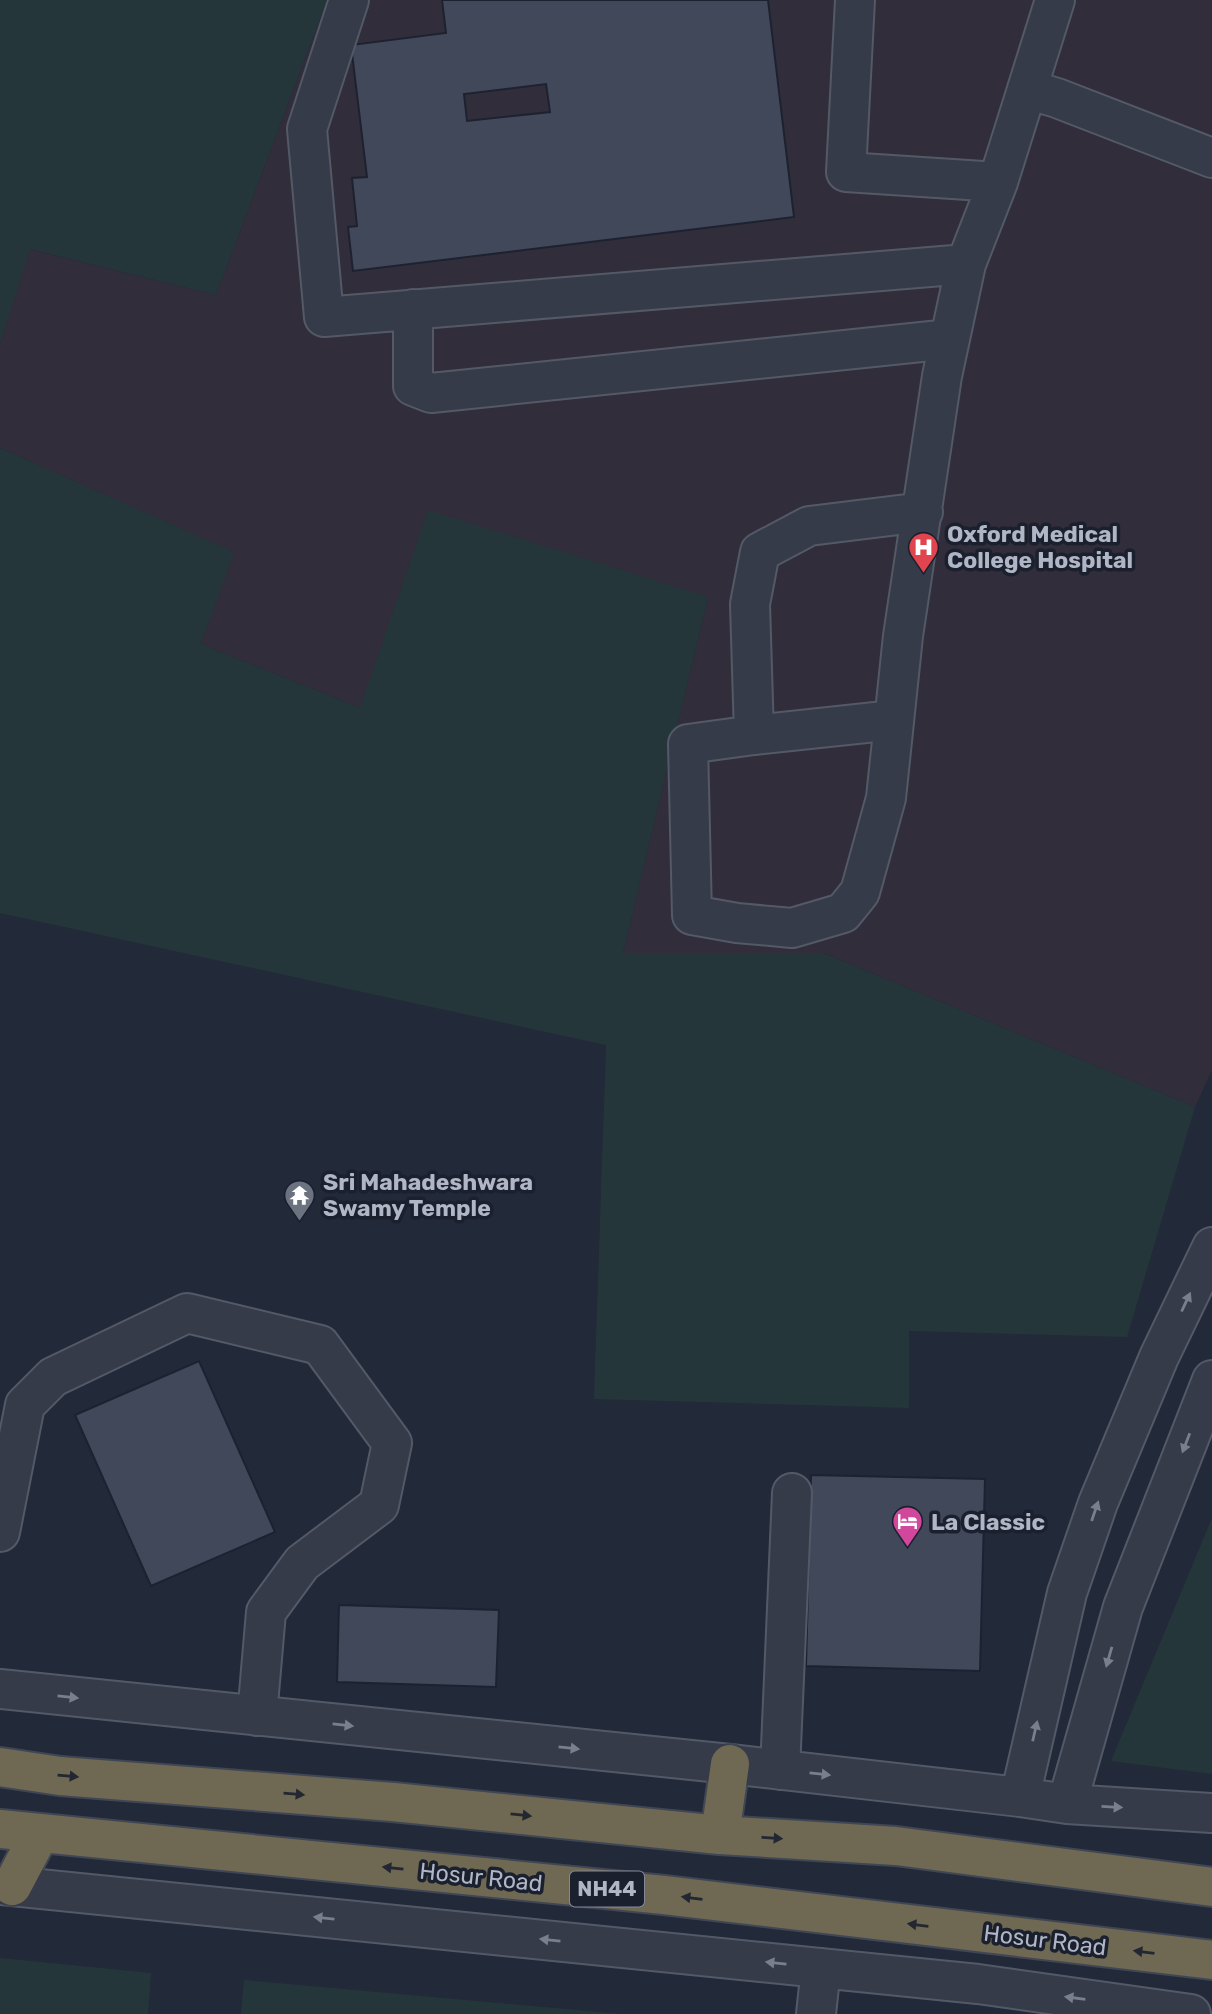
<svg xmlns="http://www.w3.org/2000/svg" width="1212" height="2014" font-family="Rubik,sans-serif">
  <rect width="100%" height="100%" fill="#222939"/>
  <path fill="#312d3a" d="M 327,0 L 1212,0 L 1212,1070 L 1195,1107 L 823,953 L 623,953 L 708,597 L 360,708 L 201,644 L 233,552 L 0,448 L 0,344 L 29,249 L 216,295 Z"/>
  <path fill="#25363b" d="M 0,0 L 327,0 L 216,295 L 30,249 L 0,344 Z
    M 0,448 L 234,552 L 201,644 L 360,708 L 428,510 L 708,597 L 623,953 L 823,953 L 1195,1107 L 1127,1337 L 909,1331 L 909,1408 L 594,1399 L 606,1045 L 0,913 Z
    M 1212,1518 L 1212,1774 L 1111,1761 Z
    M 0,1958 L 151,1973 L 148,2014 L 0,2014 Z
    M 244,1980 L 621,2014 L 241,2014 Z"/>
  <path fill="#41485a" stroke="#1d2230" stroke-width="2" fill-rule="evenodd" d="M 442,0 L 768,0 L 794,217 L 353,271 L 348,227 L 357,226 L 352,178 L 367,177 L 351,45 L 446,33 ZM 546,84 L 550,112 L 467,121 L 464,94 Z
    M 199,1361 L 275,1532 L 151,1586 L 75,1415 Z
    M 811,1475 L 985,1479 L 980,1671 L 806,1666 Z
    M 339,1605 L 499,1610 L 496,1687 L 337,1682 Z"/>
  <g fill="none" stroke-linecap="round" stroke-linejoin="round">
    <defs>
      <path id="minor" d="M 349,0 L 307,129 L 324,317 L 966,264 L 998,182 L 1055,0
        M 855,0 L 846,172 L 998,182
        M 1027,89 L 1057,98 L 1212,158
        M 413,309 L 413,386 L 431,393 L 950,339
        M 923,512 L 809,526 L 760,552 L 750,604 L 754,735 L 688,744 L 692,915 L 737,923 L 792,928 L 843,913 L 860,892 L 886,798 L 903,636 L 942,376 L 966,264
        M 754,735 L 894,720
        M 0,1532 L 25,1405 L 53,1377 L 187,1313 L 320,1345 L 392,1443 L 379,1505 L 302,1563 L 266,1612 L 257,1716
        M 0,1689 L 730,1764 L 1020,1797 L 1067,1804 L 1212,1813
        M 780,1770 L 792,1493
        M 1020,1797 L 1067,1593 L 1098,1503 L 1159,1357 L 1212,1247
        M 1067,1804 L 1123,1607 L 1212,1380
        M 0,1885 L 978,1984 L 1191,2014
        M 816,2014 L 821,1968"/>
      <path id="highway" d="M 0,1767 L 60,1776 L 393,1802 L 720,1835 L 896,1846 L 1212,1887
        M 0,1829 L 664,1895 L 1212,1960
        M 720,1835 L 730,1764
        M 12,1886 L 40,1833"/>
    </defs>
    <use href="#minor" stroke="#535967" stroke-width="42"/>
    <use href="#highway" stroke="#404654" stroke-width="42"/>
    <use href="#minor" stroke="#363b49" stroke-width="38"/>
    <use href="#highway" stroke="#6f6853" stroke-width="38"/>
  </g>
  <defs><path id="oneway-solid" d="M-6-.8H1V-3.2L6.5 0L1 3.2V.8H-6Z" transform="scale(1.75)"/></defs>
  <g fill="#797f8d">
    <use href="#oneway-solid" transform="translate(1186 1302) rotate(-65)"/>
    <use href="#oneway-solid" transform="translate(1186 1443) rotate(111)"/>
    <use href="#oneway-solid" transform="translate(1095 1511) rotate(-71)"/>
    <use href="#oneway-solid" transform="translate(1109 1657) rotate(106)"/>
    <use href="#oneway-solid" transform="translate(68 1697) rotate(6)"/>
    <use href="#oneway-solid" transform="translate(343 1725) rotate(6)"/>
    <use href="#oneway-solid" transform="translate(1035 1731) rotate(-77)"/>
    <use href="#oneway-solid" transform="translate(569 1748) rotate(6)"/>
    <use href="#oneway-solid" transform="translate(820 1774) rotate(6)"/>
    <use href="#oneway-solid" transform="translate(1112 1807) rotate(3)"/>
    <use href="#oneway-solid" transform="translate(324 1918) rotate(-174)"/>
    <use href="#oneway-solid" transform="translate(550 1940) rotate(-174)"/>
    <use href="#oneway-solid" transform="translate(776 1963) rotate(-174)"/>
    <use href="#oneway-solid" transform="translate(1075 1998) rotate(-172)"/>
  </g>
  <g fill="#232732">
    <use href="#oneway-solid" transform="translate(68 1776) rotate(5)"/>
    <use href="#oneway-solid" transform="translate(294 1794) rotate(5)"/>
    <use href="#oneway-solid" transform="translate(521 1815) rotate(6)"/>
    <use href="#oneway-solid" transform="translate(772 1838) rotate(4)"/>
    <use href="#oneway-solid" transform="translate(393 1868) rotate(-174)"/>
    <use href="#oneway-solid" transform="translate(692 1898) rotate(-173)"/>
    <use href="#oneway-solid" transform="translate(918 1925) rotate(-173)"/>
    <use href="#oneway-solid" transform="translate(1144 1952) rotate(-173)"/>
  </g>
  <defs>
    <symbol id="hospital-pin" viewBox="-11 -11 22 30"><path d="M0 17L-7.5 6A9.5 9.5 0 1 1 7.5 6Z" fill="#e0444e" stroke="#1b202e"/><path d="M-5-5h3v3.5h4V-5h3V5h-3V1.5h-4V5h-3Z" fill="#fff"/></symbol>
    <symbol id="temple-pin" viewBox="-11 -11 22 30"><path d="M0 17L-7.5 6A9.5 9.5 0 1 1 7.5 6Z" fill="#6b7280" stroke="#1b202e"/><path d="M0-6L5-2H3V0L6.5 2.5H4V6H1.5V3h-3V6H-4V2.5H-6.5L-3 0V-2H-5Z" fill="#fff"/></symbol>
    <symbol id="hotel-pin" viewBox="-11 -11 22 30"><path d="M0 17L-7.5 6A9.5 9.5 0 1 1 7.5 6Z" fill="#d1479c" stroke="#1b202e"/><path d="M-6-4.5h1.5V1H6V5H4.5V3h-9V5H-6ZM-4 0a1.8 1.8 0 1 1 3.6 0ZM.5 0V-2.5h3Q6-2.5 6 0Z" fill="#fff"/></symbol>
  </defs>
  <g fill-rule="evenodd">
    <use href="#hospital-pin" x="906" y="530" width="35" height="47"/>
    <use href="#temple-pin" x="282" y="1178" width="35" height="47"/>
    <use href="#hotel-pin" x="890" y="1504" width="35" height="47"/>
  </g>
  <g text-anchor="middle" stroke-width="7" stroke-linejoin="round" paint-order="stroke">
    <rect fill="#1b202e" stroke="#838998" stroke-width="2" x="570" y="1871.5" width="74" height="35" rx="5"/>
    <g font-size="21" font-weight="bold" fill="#b0b6c5">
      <text x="607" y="1896">NH44</text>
    </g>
    <g font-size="23" font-weight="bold" fill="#b0b6c5" stroke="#1b202e" text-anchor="start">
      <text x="947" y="542">Oxford Medical<tspan x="947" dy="26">College Hospital</tspan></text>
      <text x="323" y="1190">Sri Mahadeshwara<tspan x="323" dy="26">Swamy Temple</tspan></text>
      <text x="931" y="1530">La Classic</text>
    </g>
    <g font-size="23" fill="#b0b6c5" stroke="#1b202e">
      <text transform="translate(481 1877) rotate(6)" y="8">Hosur Road</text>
      <text transform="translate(1045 1940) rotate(7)" y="8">Hosur Road</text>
    </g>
  </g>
</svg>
